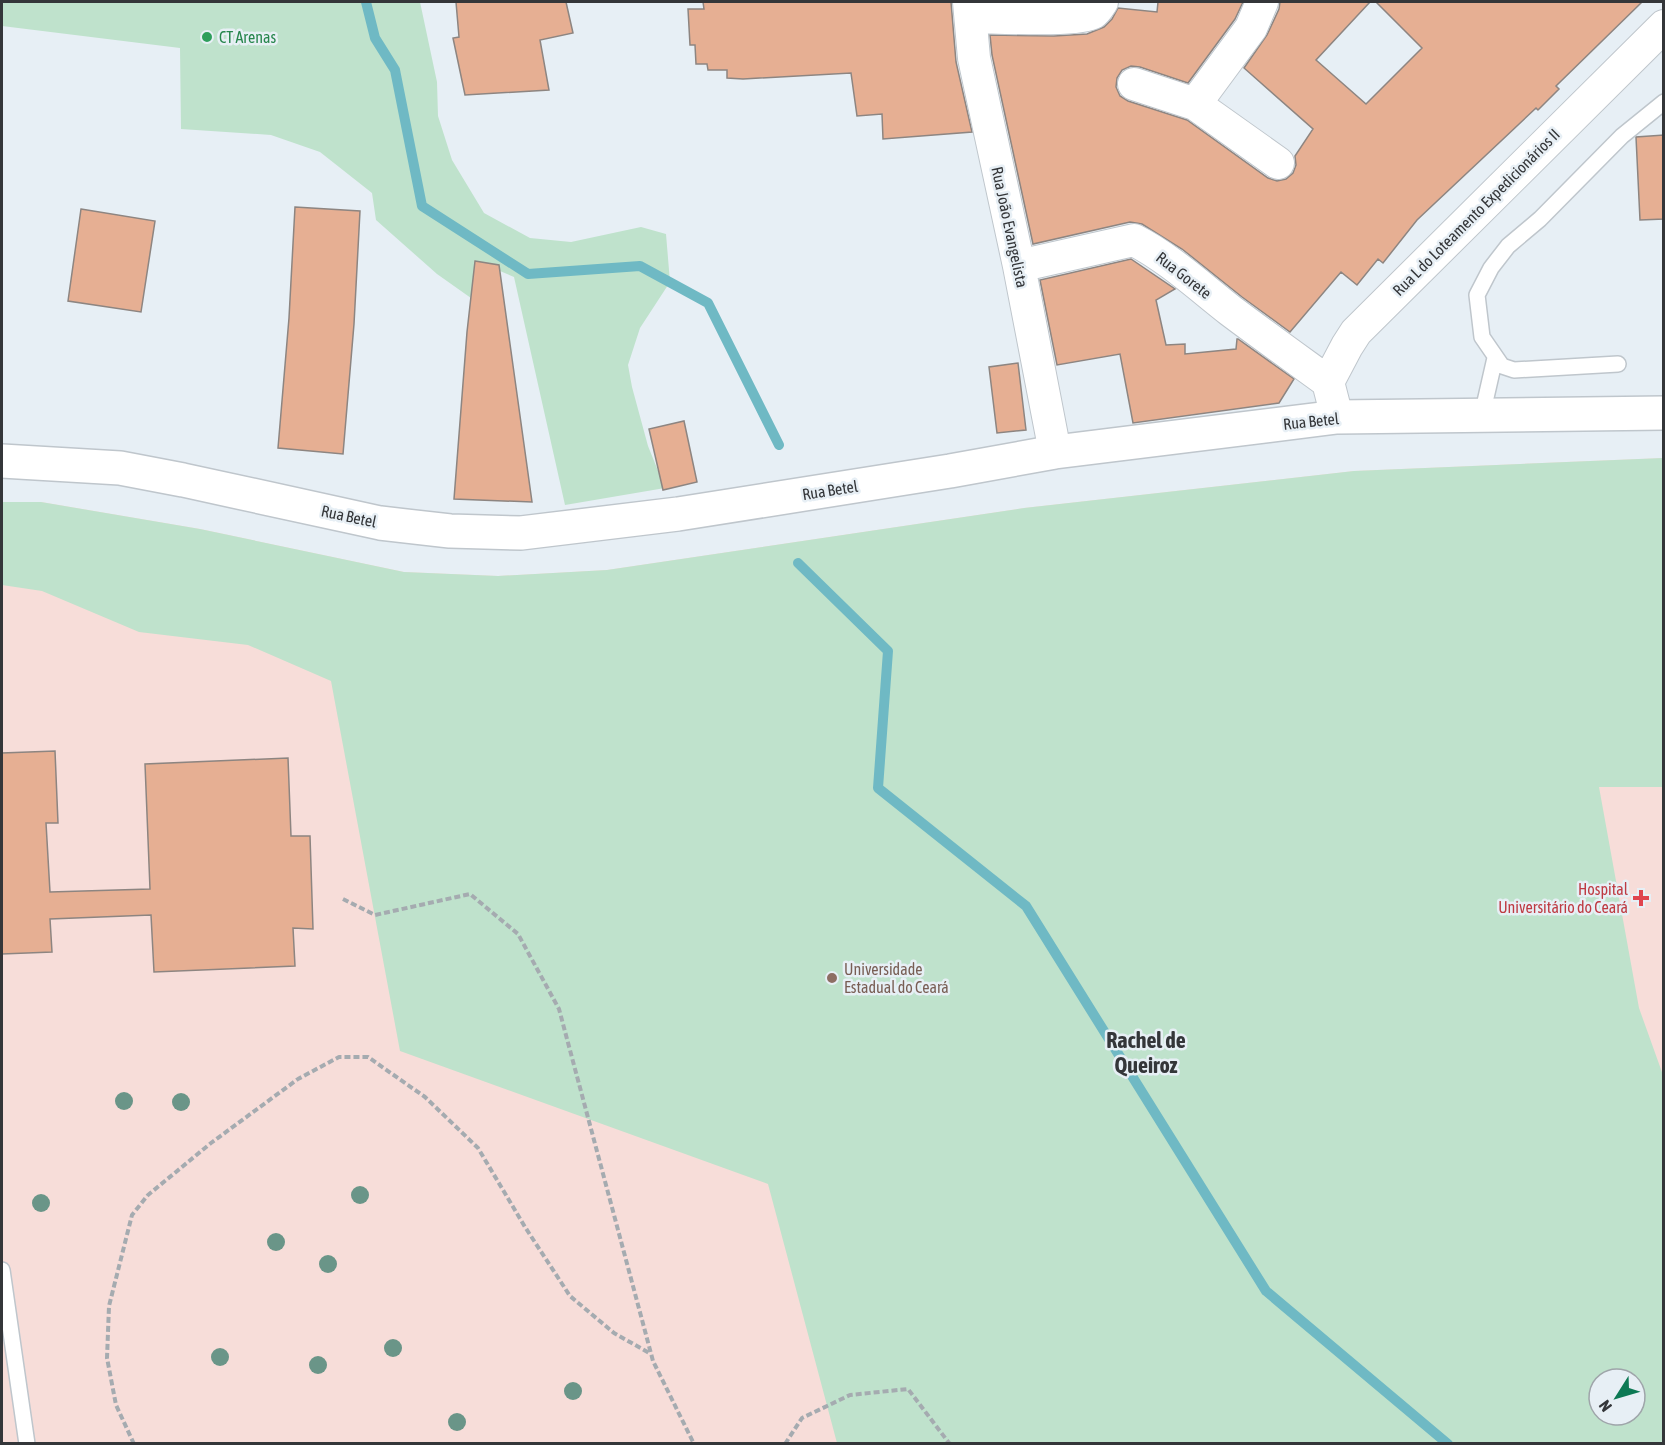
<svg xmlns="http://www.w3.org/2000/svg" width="1665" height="1445" font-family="'Asap Condensed',sans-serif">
  <rect width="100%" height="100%" fill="#e7eff5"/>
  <path fill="#f7ddd9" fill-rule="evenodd" d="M 1663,458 L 1663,1443 L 2,1444 L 2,502 L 41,502 L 200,529 L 404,572 L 498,576 L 607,570 L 1024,508 L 1354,471 ZM 1599,1379 L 1635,1379 L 1635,1415 L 1599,1415 Z"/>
  <path fill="#bfe2cc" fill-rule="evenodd" d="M 2,2 L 420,2 L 437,82 L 438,116 L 452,160 L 484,213 L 530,238 L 571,242 L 641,227 L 666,234 L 670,282 L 640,328 L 628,365 L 632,387 L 648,446 L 665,488 L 565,505 L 514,277 L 479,262 L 478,303 L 437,274 L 376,220 L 372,193 L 320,152 L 271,135 L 181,129 L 180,48 L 2,26 Z
    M 1663,458 L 1663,787 L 1599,787 L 1639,1008 L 1663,1075 L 1663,1443 L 837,1443 L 768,1184 L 400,1051 L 331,681 L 248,645 L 139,632 L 42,591 L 2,585 L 2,502 L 41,502 L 200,529 L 404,572 L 498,576 L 607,570 L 1024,508 L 1354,471 ZM 1599,1379 L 1635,1379 L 1635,1415 L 1599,1415 Z"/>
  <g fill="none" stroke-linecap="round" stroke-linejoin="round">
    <path stroke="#6fb9c4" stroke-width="10" d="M 366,2 L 375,38 L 395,70 L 422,206 L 528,274 L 640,266 L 708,303 L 779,445
      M 798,563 L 888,651 L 878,788 L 1026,906 L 1266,1291 L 1448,1444"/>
  </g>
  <path fill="#e6af93" stroke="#8d8581" stroke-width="1.5" d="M 456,2 L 566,2 L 573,33 L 540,40 L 549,90 L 465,95 L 453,38 L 459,37 Z
    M 703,2 L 951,2 L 956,62 L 972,132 L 883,139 L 882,114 L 857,116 L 851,73 L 743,79 L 727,78 L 727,70 L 708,70 L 707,64 L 696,64 L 695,45 L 690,45 L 688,9 L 704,9 Z
    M 1158,2 L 1243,2 L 1235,19 L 1188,83 L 1140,67 L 1131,66 L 1122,70 L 1117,78 L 1116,87 L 1120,96 L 1128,101 L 1187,120 L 1268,178 L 1277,181 L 1286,179 L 1293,173 L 1296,165 L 1295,156 L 1313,129 L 1244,68 L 1267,35 L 1279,9 L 1280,2 L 1370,2 L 1316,60 L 1366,104 L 1422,48 L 1376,2 L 1642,2 L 1556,86 L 1559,89 L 1538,110 L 1536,108 L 1417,220 L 1383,263 L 1378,259 L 1357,285 L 1341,272 L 1290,332 L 1242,297 L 1182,249 L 1142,224 L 1130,222 L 1033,244 L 992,55 L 990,35 L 1054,36 L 1087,34 L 1104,27 L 1112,19 L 1118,8 L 1157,12 Z
    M 1664,135 L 1664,219 L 1640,220 L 1636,137 Z
    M 295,207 L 360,211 L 354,324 L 343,454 L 278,448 L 289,318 Z
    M 81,209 L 155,221 L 141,312 L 68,301 Z
    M 1131,259 L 1175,289 L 1156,300 L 1166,345 L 1185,344 L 1185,354 L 1236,349 L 1237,339 L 1238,339 L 1294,379 L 1279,403 L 1133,423 L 1120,354 L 1057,365 L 1040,280 Z
    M 475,261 L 499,265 L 532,502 L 454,499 L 467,332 Z
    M 1018,363 L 1026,430 L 997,433 L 989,367 Z
    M 684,421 L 697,482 L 663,490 L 649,429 Z
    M 55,751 L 58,823 L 46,823 L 50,892 L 150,889 L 145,764 L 288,758 L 291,836 L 310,836 L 313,929 L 293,928 L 295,966 L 154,972 L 151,915 L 50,919 L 52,952 L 2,954 L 2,753 Z"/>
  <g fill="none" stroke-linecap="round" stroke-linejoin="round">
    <defs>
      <path id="lane" d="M 1618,364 L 1514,370 L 1502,366 L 1482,337 L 1477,295 L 1491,268 L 1508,246 L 1540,219 L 1622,136 L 1664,102
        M 1482,415 L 1495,358
        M 2,1270 L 27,1444"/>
      <path id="street" d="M 969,2 L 974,58 L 1019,266 L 1055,452
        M 971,17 C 993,17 1078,22 1093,13 C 1097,10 1099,6 1102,2
        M 1134,84 L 1195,104 L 1278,163
        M 1195,104 L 1251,28 L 1262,2
        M 1019,266 L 1134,240 C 1169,258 1199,286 1231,311 C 1263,335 1295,358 1328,382
        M 1337,417 L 1328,382 L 1347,346 L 1356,332 L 1664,26"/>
      <path id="secondary" d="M 2,461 L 120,468 L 183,480 L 380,523 L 450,531 L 521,533 L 678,514 L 950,471 L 1055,452 L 1337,417 L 1664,413"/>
    </defs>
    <use href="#lane" stroke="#bfc6cc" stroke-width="18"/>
    <use href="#street" stroke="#bfc6cc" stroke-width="34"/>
    <use href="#secondary" stroke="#bfc6cc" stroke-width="36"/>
    <path stroke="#a5abb0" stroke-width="4" stroke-dasharray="6 3" stroke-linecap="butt" d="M 343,899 L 375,915 L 470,894 L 518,934 L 559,1009 L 653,1361 L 694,1444
      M 134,1444 L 116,1405 L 107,1358 L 109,1306 L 132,1215 L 148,1195 L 211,1143 L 298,1079 L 339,1057 L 368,1057 L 425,1097 L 478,1148 L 525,1227 L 570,1296 L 614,1333 L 651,1354
      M 785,1444 L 802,1418 L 850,1395 L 908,1389 L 949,1443 L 951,1444"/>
    <use href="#lane" stroke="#fff" stroke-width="15"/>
    <use href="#street" stroke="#fff" stroke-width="32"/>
    <use href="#secondary" stroke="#fff" stroke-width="33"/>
  </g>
  <g fill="#6a9588">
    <circle cx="124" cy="1101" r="9"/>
    <circle cx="181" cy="1102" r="9"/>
    <circle cx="360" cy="1195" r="9"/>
    <circle cx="41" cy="1203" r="9"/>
    <circle cx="276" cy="1242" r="9"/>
    <circle cx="328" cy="1264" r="9"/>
    <circle cx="393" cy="1348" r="9"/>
    <circle cx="220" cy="1357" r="9"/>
    <circle cx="318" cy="1365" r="9"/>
    <circle cx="573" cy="1391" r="9"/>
    <circle cx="457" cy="1422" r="9"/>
  </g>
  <circle fill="#2e9e5b" stroke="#e7eff5" stroke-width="2" cx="207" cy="37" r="6"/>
  <path fill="#e0444e" stroke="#e7eff5" stroke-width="2" d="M1638 889h6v6h6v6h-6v6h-6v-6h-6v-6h6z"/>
  <circle fill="#8d6e63" stroke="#e7eff5" stroke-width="2" cx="832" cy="978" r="6"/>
  <g text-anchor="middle" stroke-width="5" stroke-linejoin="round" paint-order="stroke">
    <g font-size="16" fill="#27864d" stroke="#e7eff5" text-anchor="start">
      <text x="219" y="43">CT Arenas</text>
    </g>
    <g font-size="16" fill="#343639" stroke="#e7eff5">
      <text transform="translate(1476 212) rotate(-45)" y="6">Rua L do Loteamento Expedicionários II</text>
      <text transform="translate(1010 227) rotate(78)" y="6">Rua João Evangelista</text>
      <text transform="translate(1184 275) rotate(38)" y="6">Rua Gorete</text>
      <text transform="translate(1311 421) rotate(-6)" y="6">Rua Betel</text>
      <text transform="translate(830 490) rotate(-9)" y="6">Rua Betel</text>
      <text transform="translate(349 516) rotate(12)" y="6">Rua Betel</text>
    </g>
    <g font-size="16" fill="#be3a42" stroke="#e7eff5" text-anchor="end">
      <text x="1628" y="895">Hospital<tspan x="1628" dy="18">Universitário do Ceará</tspan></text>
    </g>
    <g font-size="16" fill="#785e54" stroke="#e7eff5" text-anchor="start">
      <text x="844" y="975">Universidade<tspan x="844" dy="18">Estadual do Ceará</tspan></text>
    </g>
    <g font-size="22" font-weight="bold" fill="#343639" stroke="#e7eff5">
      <text x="1146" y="1048">Rachel de<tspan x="1146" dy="25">Queiroz</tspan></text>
    </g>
  </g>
  <rect width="1665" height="1445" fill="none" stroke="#343639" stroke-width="6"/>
  <g transform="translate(1617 1397) rotate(233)"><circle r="28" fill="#e7eff5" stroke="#9fa5aa" stroke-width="1.5"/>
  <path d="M0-4.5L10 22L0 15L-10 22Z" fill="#0c7954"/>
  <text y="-9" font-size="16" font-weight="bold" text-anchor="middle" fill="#343639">N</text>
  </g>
</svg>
